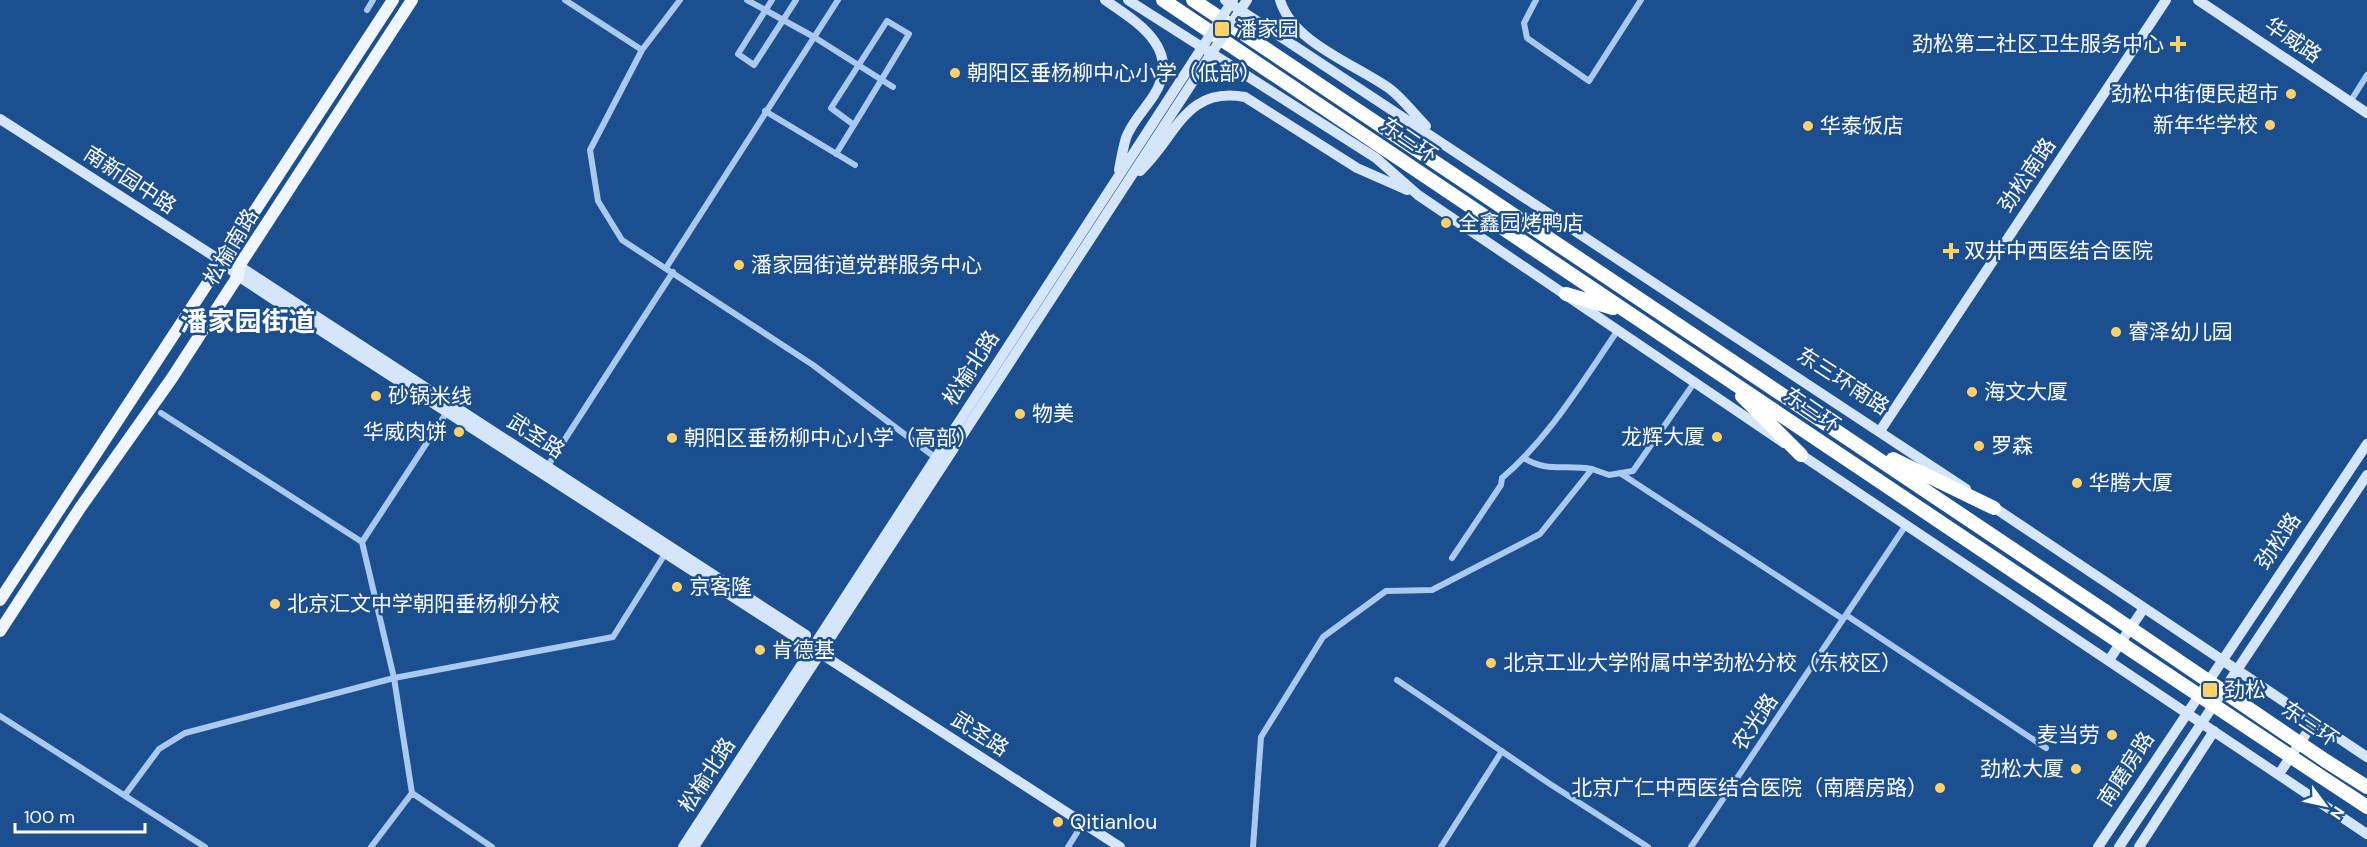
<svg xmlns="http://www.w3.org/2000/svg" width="2367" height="847" font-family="'DM Sans','Noto Sans SC',sans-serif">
  <rect width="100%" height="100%" fill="#1b4f8f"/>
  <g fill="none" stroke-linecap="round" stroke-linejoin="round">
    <path stroke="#a9c9ee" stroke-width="6" d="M 565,0 L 642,50
      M 680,0 L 642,50 L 590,150 L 598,201 L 622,240 L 813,365 L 936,458
      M 747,0 L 814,37 L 893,87
      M 772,0 L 738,54 L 754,65 L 796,0
      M 1536,0 L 1524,23 L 1527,38 L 1589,81 L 1641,0
      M 367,10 L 373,0
      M 2350,102 L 2367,75
      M 765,111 L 855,165
      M 836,154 C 861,114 885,74 909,34 L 887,21 L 831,108 L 854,125
      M 666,268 L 838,0
      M 447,412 L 362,542 L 394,678 L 412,793 L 492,847
      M 161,413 L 362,542
      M 1524,458 C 1547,473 1566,464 1592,469
      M 547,467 L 673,272
      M 1620,473 L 1843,619
      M 1452,558 L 1501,485 L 1502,478 C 1550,437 1582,382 1618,330
      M 1846,615 L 2046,748
      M 1397,680 L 1550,784 L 1648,847
      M 0,716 L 205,847
      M 125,795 L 159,749 L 185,733 L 394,678 L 613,637 L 665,554
      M 371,847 L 412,793
      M 1068,847 L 1083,823
      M 1253,847 L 1261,737 L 1323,637 L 1386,591 L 1432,590 L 1540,534 L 1592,469 L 1609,475 L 1633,471 L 1694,383
      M 1441,847 L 1502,751
      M 1691,847 L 1906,525"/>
    <path stroke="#d6e6fa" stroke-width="10" d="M 1105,0 C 1137,22 1183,49 1154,95 C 1146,108 1131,123 1126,138 C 1123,148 1121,159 1119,170
      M 1128,0 L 1376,158 L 1418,195 L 1784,443
      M 1225,0 L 1966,489
      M 1280,0 C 1293,43 1355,64 1390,89 C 1403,99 1414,114 1426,126
      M 2198,0 L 2367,113
      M 0,119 L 223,262 L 238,276 L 323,332 L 1120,847
      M 1140,171 C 1177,136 1185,86 1245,97 L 1357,168 L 1407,190
      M 232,264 L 239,266 L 806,635
      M 1880,431 L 2166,0
      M 1797,452 L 2367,834
      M 1989,504 L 2367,757
      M 2109,660 L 2144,608
      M 2279,774 L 2314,722
      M 683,847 L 1194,60
      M 694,847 L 1203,66
      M 2098,847 L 2367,444
      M 2119,847 L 2367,475
      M 2139,847 L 2214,731"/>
    <path stroke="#f0f6ff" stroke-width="12" d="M 0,600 L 393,0
      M 0,631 L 80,508 L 172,378 L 238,276 L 239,266 L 412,0"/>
    <path stroke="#fff" stroke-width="14" d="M 1163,0 L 2095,626
      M 1193,0 L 2105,611
      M 1566,294 L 1613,308
      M 1742,396 L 1801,455
      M 1893,459 L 1994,508
      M 2326,761 L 2367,787
      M 2317,774 L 2367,807"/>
    <path stroke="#d6e6fa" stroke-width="10" d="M 1194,60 L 1233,0
      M 1203,66 L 1247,0"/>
    <path stroke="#fff" stroke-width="14" d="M 2105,611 L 2326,761
      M 2095,626 L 2317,774"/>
  </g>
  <g fill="#ffd166" stroke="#1b4f8f" stroke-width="2">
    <rect x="1214" y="21" width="16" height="16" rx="3"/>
    <path d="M2175 35h6v6h6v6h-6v6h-6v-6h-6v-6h6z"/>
    <circle cx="955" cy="73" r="6"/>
    <circle cx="2291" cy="94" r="6"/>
    <circle cx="2270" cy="125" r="6"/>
    <circle cx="1808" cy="126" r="6"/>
    <circle cx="1446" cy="223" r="6"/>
    <path d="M1948 242h6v6h6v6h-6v6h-6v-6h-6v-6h6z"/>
    <circle cx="739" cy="265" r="6"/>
    <circle cx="2116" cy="332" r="6"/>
    <circle cx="1972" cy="392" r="6"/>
    <circle cx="376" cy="396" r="6"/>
    <circle cx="1020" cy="414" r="6"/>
    <circle cx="459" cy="432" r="6"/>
    <circle cx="1717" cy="437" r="6"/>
    <circle cx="672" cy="438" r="6"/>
    <circle cx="1979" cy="446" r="6"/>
    <circle cx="2077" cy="483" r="6"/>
    <circle cx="677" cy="587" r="6"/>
    <circle cx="275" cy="604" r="6"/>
    <circle cx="760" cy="650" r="6"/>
    <circle cx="1491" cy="663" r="6"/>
    <rect x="2202" y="682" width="16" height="16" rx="3"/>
    <circle cx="2112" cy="735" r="6"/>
    <circle cx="2076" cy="769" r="6"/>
    <circle cx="1940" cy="788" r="6"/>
    <circle cx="1058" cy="822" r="6"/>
  </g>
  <g text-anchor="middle" stroke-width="5" stroke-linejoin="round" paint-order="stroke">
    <g font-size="21" fill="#fff" stroke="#1b4f8f" text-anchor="start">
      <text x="1236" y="36">潘家园</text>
      <text x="2164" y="51" text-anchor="end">劲松第二社区卫生服务中心</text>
      <text x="967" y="80">朝阳区垂杨柳中心小学（低部）</text>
      <text x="2279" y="101" text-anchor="end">劲松中街便民超市</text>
      <text x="2258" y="132" text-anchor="end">新年华学校</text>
      <text x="1820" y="133">华泰饭店</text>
      <text x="1458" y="230">全鑫园烤鸭店</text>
      <text x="1964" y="258">双井中西医结合医院</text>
      <text x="751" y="272">潘家园街道党群服务中心</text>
      <text x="2128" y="339">睿泽幼儿园</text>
      <text x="1984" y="399">海文大厦</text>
      <text x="388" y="403">砂锅米线</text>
      <text x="1032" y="421">物美</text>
      <text x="447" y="439" text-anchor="end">华威肉饼</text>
      <text x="1705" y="444" text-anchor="end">龙辉大厦</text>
      <text x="684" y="445">朝阳区垂杨柳中心小学（高部）</text>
      <text x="1991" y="453">罗森</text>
      <text x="2089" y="490">华腾大厦</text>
      <text x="689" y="594">京客隆</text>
      <text x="287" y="611">北京汇文中学朝阳垂杨柳分校</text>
      <text x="772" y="657">肯德基</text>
      <text x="1503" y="670">北京工业大学附属中学劲松分校（东校区）</text>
      <text x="2224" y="697">劲松</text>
      <text x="2100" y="742" text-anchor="end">麦当劳</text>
      <text x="2064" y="776" text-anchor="end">劲松大厦</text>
      <text x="1928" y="795" text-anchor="end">北京广仁中西医结合医院（南磨房路）</text>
      <text x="1070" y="829">Qitianlou</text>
    </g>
    <g font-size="21" fill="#fff" stroke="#1b4f8f">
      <text transform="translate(2293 40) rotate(34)" y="7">华威路</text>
      <text transform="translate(1409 140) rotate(34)" y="7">东三环</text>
      <text transform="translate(2027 175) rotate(-56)" y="7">劲松南路</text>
      <text transform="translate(130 180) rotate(33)" y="7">南新园中路</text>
      <text transform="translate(231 247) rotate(-59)" y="7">松榆南路</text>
      <text transform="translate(971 368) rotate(-57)" y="7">松榆北路</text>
      <text transform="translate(1843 381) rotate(33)" y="7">东三环南路</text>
      <text transform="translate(1812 410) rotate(34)" y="7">东三环</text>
      <text transform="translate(536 436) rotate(33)" y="7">武圣路</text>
      <text transform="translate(2278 541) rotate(-56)" y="7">劲松路</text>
      <text transform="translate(1755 722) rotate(-56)" y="7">农光路</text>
      <text transform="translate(2310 724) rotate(34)" y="7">东三环</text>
      <text transform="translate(980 734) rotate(33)" y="7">武圣路</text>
      <text transform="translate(2126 769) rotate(-57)" y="7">南磨房路</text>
      <text transform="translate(707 775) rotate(-57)" y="7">松榆北路</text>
    </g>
    <g font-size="27" font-weight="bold" fill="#fff" stroke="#1b4f8f">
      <text x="248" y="331">潘家园街道</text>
    </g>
  </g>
  <g transform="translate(2325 805) rotate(123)" stroke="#1b4f8f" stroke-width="4.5" paint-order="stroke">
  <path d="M0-4.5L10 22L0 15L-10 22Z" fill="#ffffff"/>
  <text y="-9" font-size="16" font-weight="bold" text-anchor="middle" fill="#ffffff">N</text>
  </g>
  <path d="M15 823v9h130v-9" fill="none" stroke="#ffffff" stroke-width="3"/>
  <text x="24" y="823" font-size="18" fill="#ffffff" stroke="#1b4f8f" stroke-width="4.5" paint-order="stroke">100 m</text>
</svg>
